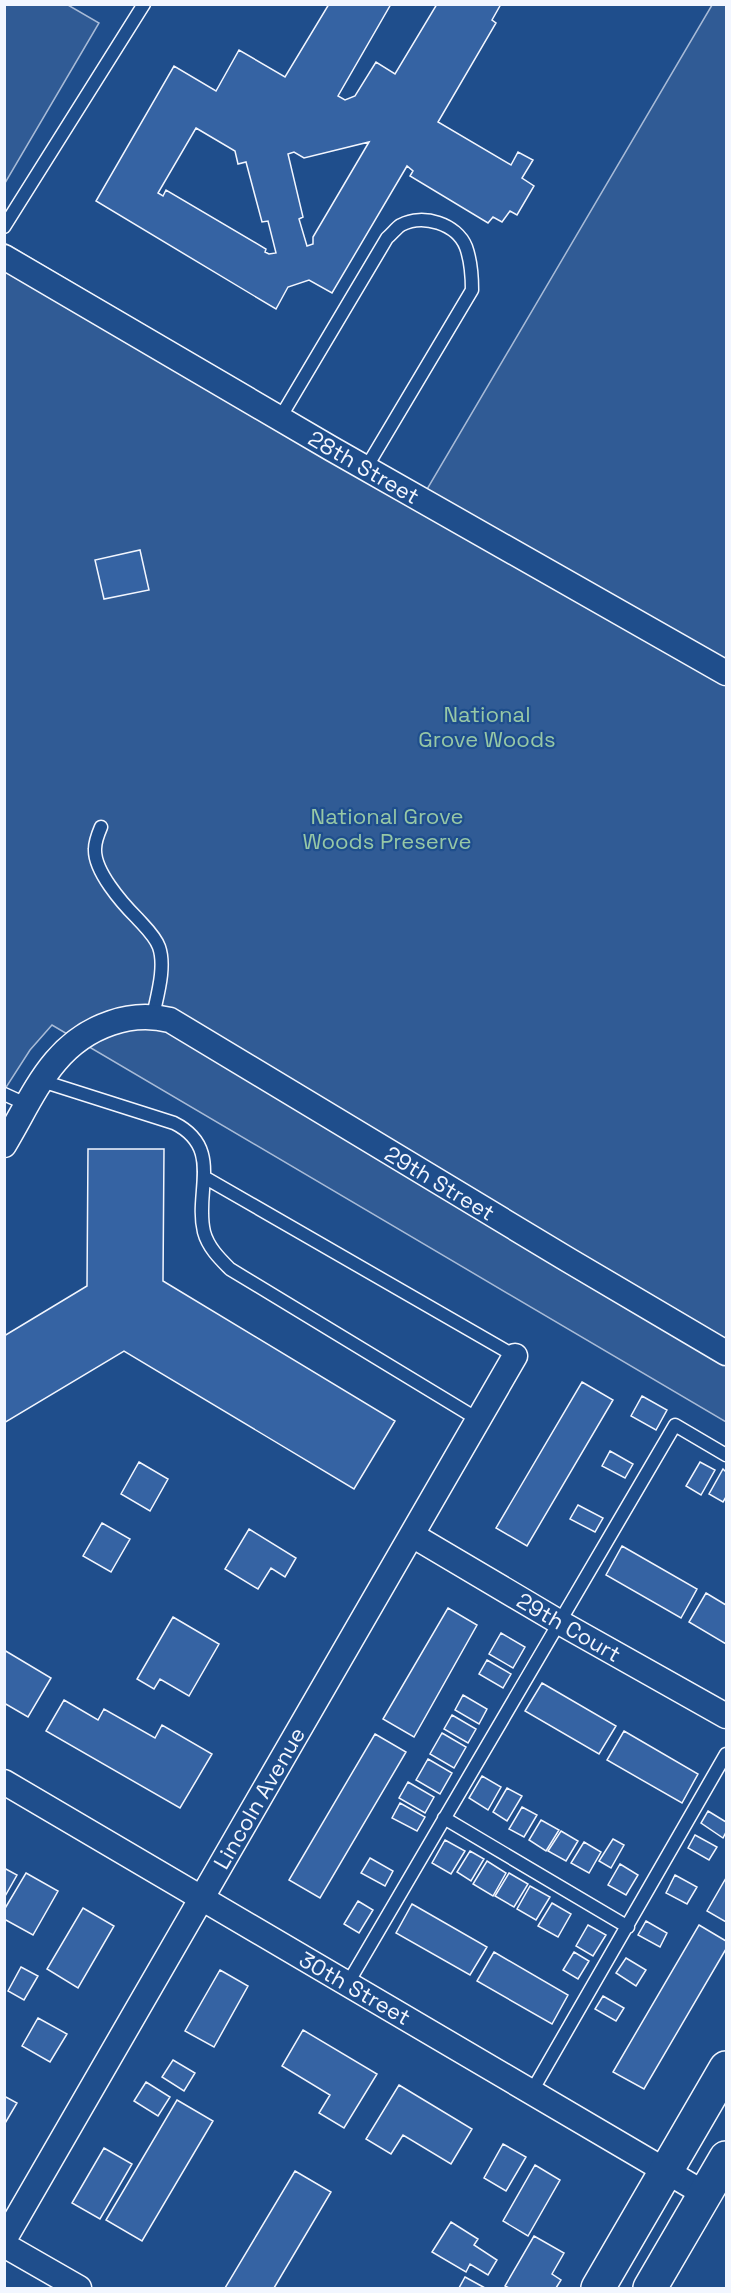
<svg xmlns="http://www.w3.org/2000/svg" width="731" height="2293" font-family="'Space Grotesk',sans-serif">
  <rect width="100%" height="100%" fill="#1f4e8c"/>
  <path fill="#305b95" stroke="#a8bbd7" stroke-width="1.5" d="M 5,4 L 68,5 L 99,23 L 5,183 Z
    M 712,5 L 726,5 L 726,1422 L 52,1025 L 30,1050 L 5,1089 L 5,243 L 426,491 Z"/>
  <path fill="#3563a3" stroke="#f2f6ff" stroke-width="1.5" fill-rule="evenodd" d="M 329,4 L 391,4 L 338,96 L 345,100 L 355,96 L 376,62 L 395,74 L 437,4 L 501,4 L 492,20 L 496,23 L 438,122 L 511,165 L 518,152 L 533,160 L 522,178 L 534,186 L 517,215 L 510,211 L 502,222 L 493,217 L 488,223 L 410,176 L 413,171 L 407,166 L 332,293 L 309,280 L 288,287 L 276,309 L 96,201 L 174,66 L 216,91 L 239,50 L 285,77 ZM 196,128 L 235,151 L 238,164 L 246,162 L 262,222 L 268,221 L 276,253 L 269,254 L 265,252 L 266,249 L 166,190 L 163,196 L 158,193 ZM 369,142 L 313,237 L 313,244 L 307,246 L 299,219 L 303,217 L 288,154 L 294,152 L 304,158 Z
    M 140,550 L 149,590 L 104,599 L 95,560 Z
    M 88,1149 L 164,1149 L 163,1281 L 395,1421 L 354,1489 L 124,1351 L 4,1423 L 4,1336 L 87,1286 Z
    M 582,1382 L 613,1400 L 527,1546 L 496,1528 Z
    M 642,1396 L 667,1410 L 656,1430 L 631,1416 Z
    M 610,1451 L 633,1464 L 625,1478 L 602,1466 Z
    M 139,1462 L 168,1479 L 150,1511 L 121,1494 Z
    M 700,1462 L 715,1470 L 701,1495 L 686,1486 Z
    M 723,1469 L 726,1472 L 726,1497 L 723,1502 L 709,1494 Z
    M 578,1505 L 603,1518 L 595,1532 L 570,1519 Z
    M 102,1523 L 130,1539 L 111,1572 L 83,1556 Z
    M 249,1529 L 296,1558 L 285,1577 L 271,1568 L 258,1589 L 225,1569 Z
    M 622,1546 L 697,1589 L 681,1618 L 606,1575 Z
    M 706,1593 L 726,1605 L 726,1644 L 689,1622 Z
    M 448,1608 L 477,1625 L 414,1737 L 383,1719 Z
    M 173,1617 L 219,1644 L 189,1696 L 160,1679 L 154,1689 L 137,1679 Z
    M 501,1633 L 525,1647 L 513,1668 L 489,1654 Z
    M 4,1650 L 51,1678 L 28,1717 L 4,1703 Z
    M 487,1660 L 511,1674 L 503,1688 L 479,1674 Z
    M 542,1683 L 616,1726 L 599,1754 L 525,1711 Z
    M 463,1695 L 487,1709 L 479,1724 L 455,1710 Z
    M 64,1700 L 98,1720 L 104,1709 L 155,1738 L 162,1725 L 212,1754 L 180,1808 L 46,1731 Z
    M 452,1715 L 476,1729 L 468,1743 L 444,1729 Z
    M 624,1731 L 698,1774 L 682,1803 L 607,1760 Z
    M 442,1733 L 466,1747 L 454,1768 L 430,1754 Z
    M 375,1734 L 406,1752 L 320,1898 L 289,1880 Z
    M 428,1759 L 452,1773 L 440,1794 L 416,1780 Z
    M 482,1776 L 501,1787 L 488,1810 L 469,1798 Z
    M 408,1782 L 434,1797 L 425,1813 L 399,1798 Z
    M 507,1788 L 522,1796 L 507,1821 L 493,1812 Z
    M 400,1803 L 425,1817 L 417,1831 L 392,1818 Z
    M 522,1807 L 537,1815 L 524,1837 L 509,1829 Z
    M 708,1811 L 726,1822 L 726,1832 L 723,1838 L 701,1823 Z
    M 541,1820 L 559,1830 L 546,1851 L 529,1840 Z
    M 561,1831 L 578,1841 L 566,1861 L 548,1851 Z
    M 695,1835 L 717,1847 L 709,1860 L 688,1848 Z
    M 613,1839 L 624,1845 L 611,1868 L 599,1861 Z
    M 445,1840 L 465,1851 L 451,1874 L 432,1863 Z
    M 584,1842 L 601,1852 L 589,1873 L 571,1863 Z
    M 470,1851 L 484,1859 L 471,1881 L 457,1872 Z
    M 370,1858 L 393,1871 L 385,1886 L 361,1873 Z
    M 487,1861 L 506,1873 L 493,1896 L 473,1884 Z
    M 620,1864 L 638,1875 L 626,1895 L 608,1885 Z
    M 4,1868 L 17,1875 L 4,1898 Z
    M 26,1873 L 58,1891 L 33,1935 L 4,1919 L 4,1910 Z
    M 509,1873 L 528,1884 L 514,1907 L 495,1896 Z
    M 675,1875 L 697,1887 L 687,1904 L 666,1893 Z
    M 726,1878 L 726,1922 L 707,1911 Z
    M 530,1886 L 550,1897 L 536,1920 L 517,1909 Z
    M 358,1901 L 373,1910 L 359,1933 L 344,1924 Z
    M 552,1903 L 571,1914 L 558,1937 L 538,1926 Z
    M 412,1904 L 487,1947 L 470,1975 L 396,1933 Z
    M 83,1908 L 114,1926 L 78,1988 L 47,1969 Z
    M 646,1921 L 667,1933 L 660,1947 L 638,1935 Z
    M 588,1925 L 606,1935 L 593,1956 L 576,1946 Z
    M 699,1925 L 726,1941 L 726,1949 L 644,2089 L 613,2072 Z
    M 494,1952 L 568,1995 L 552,2024 L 477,1981 Z
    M 574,1952 L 589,1961 L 578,1979 L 563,1970 Z
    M 626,1958 L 646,1970 L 636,1986 L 616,1973 Z
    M 21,1967 L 38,1976 L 24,2000 L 8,1991 Z
    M 220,1970 L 248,1986 L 214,2047 L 185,2031 Z
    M 603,1996 L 624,2008 L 616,2021 L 595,2009 Z
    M 38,2018 L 67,2034 L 50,2062 L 22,2046 Z
    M 303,2030 L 377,2074 L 344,2128 L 319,2113 L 330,2095 L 282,2066 Z
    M 173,2060 L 195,2073 L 184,2091 L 162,2077 Z
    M 146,2082 L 170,2097 L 158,2116 L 134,2101 Z
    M 399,2085 L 472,2129 L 451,2164 L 403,2135 L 391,2154 L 366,2139 Z
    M 4,2096 L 17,2103 L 4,2125 Z
    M 177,2100 L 213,2121 L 142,2241 L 106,2220 Z
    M 503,2144 L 526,2157 L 506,2191 L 484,2178 Z
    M 104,2148 L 132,2164 L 100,2219 L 72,2203 Z
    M 535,2165 L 560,2180 L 528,2236 L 503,2221 Z
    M 295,2171 L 331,2192 L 274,2288 L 225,2288 Z
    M 451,2222 L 478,2239 L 474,2245 L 497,2260 L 488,2275 L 470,2264 L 466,2272 L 432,2252 Z
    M 534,2236 L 564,2253 L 552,2274 L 561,2280 L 556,2288 L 509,2288 L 505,2286 Z
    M 465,2277 L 485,2288 L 459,2288 Z"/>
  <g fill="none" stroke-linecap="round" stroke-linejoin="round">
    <defs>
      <path id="lane" d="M 4,227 L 144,4
        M 280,418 L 387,238 C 392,234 396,228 401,225 C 423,213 457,224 466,247 C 471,261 472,275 472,290 L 366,468
        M 101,827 C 98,834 95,841 95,849 C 94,871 122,903 137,918 C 145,927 155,936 159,947 C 166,967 157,996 153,1016
        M 42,1081 L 174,1123 C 224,1148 194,1192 204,1232 C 208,1247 219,1258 230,1269 L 479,1420
        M 4,1094 L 28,1105
        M 204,1177 L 515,1356
        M 444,1818 L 628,1927
        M 348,1983 L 675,1425 L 726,1455
        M 532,2091 L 726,1754"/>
      <path id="street" d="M 4,257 L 332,449 L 726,673
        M 4,1145 C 34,1095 52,1043 111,1023 C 131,1016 149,1015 170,1020 L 570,1261 L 726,1353
        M 412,1535 L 559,1622 L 726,1716
        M 4,1782 L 705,2194
        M 4,2240 L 515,1356
        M 4,2245 L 79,2288"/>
      <path id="secondary" d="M 598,2288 L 726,2068
        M 650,2288 L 726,2158"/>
    </defs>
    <use href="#lane" stroke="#f2f6ff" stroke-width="15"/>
    <use href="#street" stroke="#f2f6ff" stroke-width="27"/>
    <use href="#secondary" stroke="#f2f6ff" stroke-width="36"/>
    <use href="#lane" stroke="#1f4e8c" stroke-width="12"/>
    <use href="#street" stroke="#1f4e8c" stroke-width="24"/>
    <use href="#secondary" stroke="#1f4e8c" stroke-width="33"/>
  </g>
  <g text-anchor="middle" stroke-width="4.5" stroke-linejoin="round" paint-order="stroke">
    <g font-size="22" fill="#f2f6ff" stroke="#1f4e8c">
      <text transform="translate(364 467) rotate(30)" y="8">28th Street</text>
      <text transform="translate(440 1183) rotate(31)" y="8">29th Street</text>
      <text transform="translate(569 1627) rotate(30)" y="8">29th Court</text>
      <text transform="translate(259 1798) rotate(-60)" y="8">Lincoln Avenue</text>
      <text transform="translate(355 1988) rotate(30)" y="8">30th Street</text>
    </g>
    <g font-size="22" fill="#97c8a6" stroke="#1f4e8c">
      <text x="487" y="722">National<tspan x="487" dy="25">Grove Woods</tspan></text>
      <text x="387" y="824">National Grove<tspan x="387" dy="25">Woods Preserve</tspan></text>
    </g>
  </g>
  <rect width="731" height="2293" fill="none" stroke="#f2f6ff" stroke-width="12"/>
</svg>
